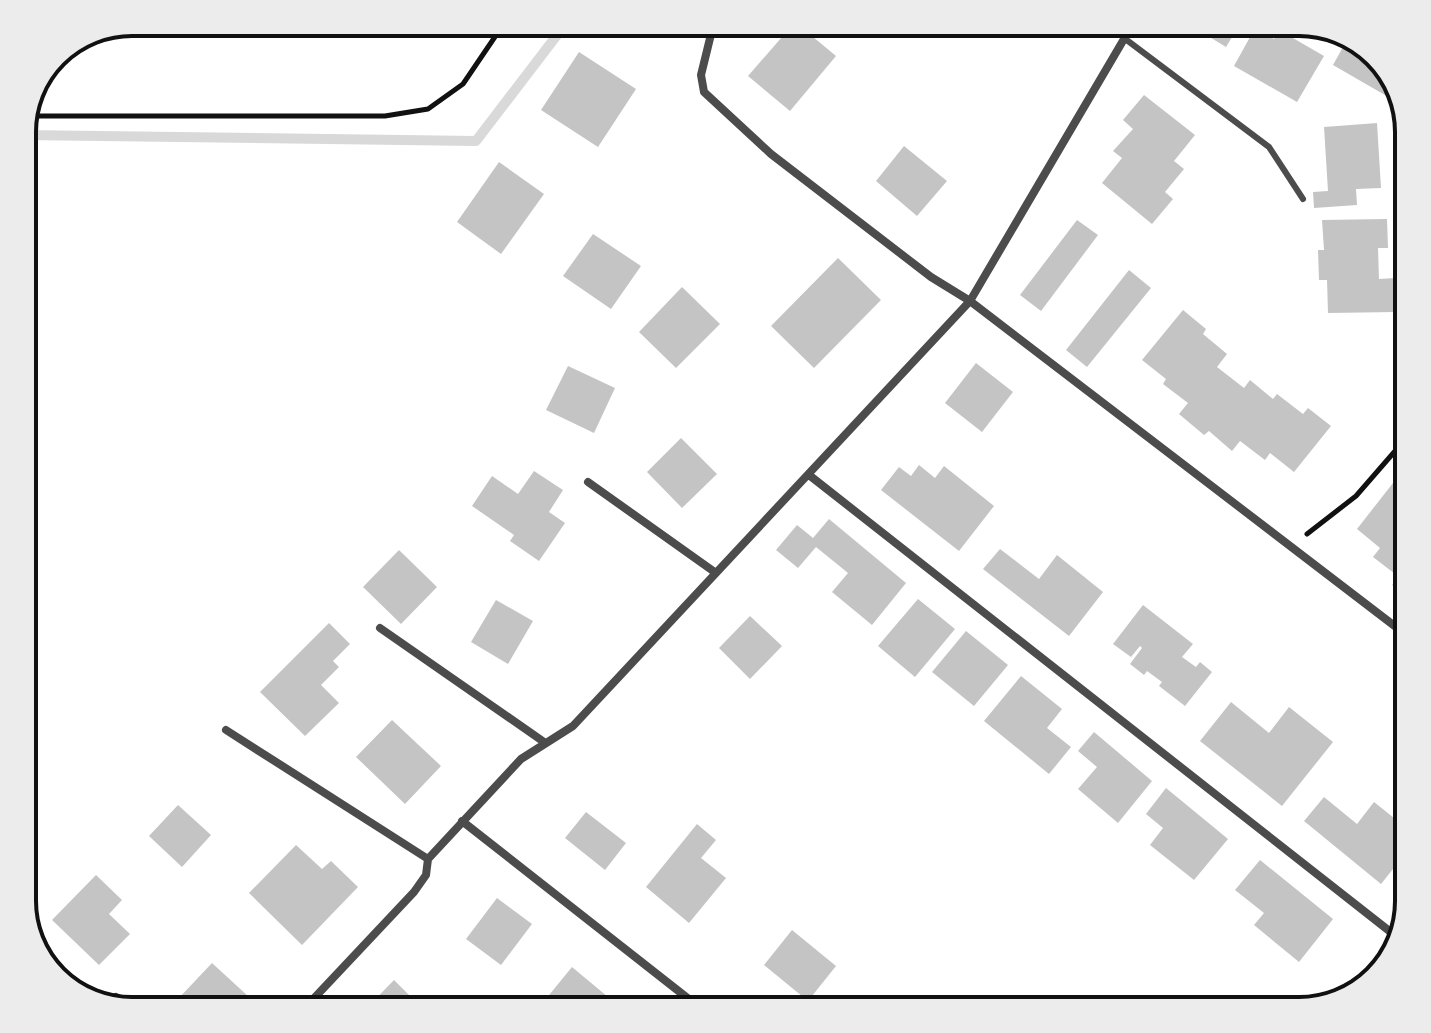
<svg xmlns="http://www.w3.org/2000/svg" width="1431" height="1033" font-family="Spectral,serif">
  <rect width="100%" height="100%" fill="#fff"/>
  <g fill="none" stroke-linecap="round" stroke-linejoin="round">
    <path stroke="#d9d9d9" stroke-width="10" d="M 22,135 L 476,141 L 567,22"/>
  </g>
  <path fill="#c4c4c4" d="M 795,22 L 836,56 L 790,111 L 748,76 Z
    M 1185,22 L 1241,22 L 1226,47 Z
    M 1255,28 L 1274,39 L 1279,30 L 1324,56 L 1297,102 L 1234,66 Z
    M 1348,38 L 1366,44 L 1397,83 L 1401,96 L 1397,102 L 1333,65 Z
    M 579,52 L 636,89 L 598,147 L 541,110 Z
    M 1144,95 L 1195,135 L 1174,161 L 1184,169 L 1165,192 L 1173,199 L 1152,224 L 1102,183 L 1122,158 L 1113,151 L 1133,129 L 1123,120 Z
    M 1377,123 L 1381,188 L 1356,189 L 1357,205 L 1314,208 L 1313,192 L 1328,191 L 1324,127 Z
    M 904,146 L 947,181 L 917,216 L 876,181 Z
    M 499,162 L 544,194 L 501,254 L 457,222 Z
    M 1387,219 L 1388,248 L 1378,248 L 1379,279 L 1395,278 L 1396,312 L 1328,313 L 1327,280 L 1319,280 L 1318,250 L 1324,250 L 1322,220 Z
    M 1077,220 L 1098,235 L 1041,311 L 1020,295 Z
    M 593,234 L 641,266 L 611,309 L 563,276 Z
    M 838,258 L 881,300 L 814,368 L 771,326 Z
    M 1129,270 L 1151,288 L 1087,367 L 1066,350 Z
    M 682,287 L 720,324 L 676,368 L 639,332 Z
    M 1183,310 L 1206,329 L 1203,334 L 1227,354 L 1217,367 L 1244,388 L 1250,380 L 1273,399 L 1277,394 L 1303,414 L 1308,408 L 1331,426 L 1294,472 L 1270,453 L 1265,460 L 1240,441 L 1232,451 L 1209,431 L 1204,435 L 1179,414 L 1188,403 L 1163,384 L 1166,379 L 1142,360 Z
    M 976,363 L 1013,392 L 982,432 L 945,403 Z
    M 568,366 L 615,388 L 594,433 L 546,410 Z
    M 681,438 L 717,474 L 682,508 L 647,472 Z
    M 919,465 L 935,478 L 944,466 L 994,506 L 959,551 L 881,490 L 899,467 L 911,476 Z
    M 534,471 L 563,490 L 549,512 L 565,523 L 539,561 L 510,541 L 514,535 L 472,506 L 492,476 L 518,494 Z
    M 1400,474 L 1409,482 L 1409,599 L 1392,585 L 1399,577 L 1373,557 L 1380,548 L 1357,529 Z
    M 829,519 L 906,583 L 872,625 L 832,592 L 848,573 L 816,547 L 798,568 L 776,550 L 797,525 L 813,538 Z
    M 1000,549 L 1039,579 L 1057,555 L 1103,592 L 1069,636 L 983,569 Z
    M 399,550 L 437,587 L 401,624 L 363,587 Z
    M 918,599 L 955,629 L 915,677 L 878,646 Z
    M 496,600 L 533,621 L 508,664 L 471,642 Z
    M 1143,605 L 1193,644 L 1182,657 L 1196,667 L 1200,662 L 1212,672 L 1185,706 L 1159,686 L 1162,682 L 1147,671 L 1144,675 L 1130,664 L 1142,648 L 1140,646 L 1131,657 L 1113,644 Z
    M 750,616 L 782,646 L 750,679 L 719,648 Z
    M 329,623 L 350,644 L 333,661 L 339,667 L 321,685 L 339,703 L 305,736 L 260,692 Z
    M 966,631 L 1008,665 L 974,706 L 932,672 Z
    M 1021,676 L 1062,709 L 1047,728 L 1071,747 L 1049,774 L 984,721 Z
    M 1231,702 L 1269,733 L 1289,707 L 1333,742 L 1282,806 L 1200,741 Z
    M 392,720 L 441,766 L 405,804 L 356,757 Z
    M 1094,732 L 1152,781 L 1118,823 L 1078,789 L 1097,767 L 1078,751 Z
    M 1166,788 L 1228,839 L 1194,880 L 1150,845 L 1163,828 L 1146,814 Z
    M 1324,797 L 1357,824 L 1374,802 L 1409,830 L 1409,849 L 1381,884 L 1304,821 Z
    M 178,805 L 211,835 L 182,867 L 149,836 Z
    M 586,812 L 626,843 L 605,870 L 565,838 Z
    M 697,824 L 716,840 L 701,858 L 726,878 L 689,923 L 646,887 Z
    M 296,845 L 322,869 L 331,861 L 358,887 L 302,945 L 249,893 Z
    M 1260,860 L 1333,919 L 1299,962 L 1254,925 L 1264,913 L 1235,890 Z
    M 96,875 L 122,900 L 109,914 L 130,934 L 99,965 L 52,920 Z
    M 497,898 L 532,924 L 501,965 L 466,939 Z
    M 792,930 L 836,966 L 808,1001 L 764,965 Z
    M 212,963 L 249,997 L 236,1011 L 191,1011 L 178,999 Z
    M 572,967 L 614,1002 L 606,1011 L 536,1011 Z
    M 394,980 L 425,1011 L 364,1011 Z"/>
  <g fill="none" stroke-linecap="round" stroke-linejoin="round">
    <path stroke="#111" stroke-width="5" d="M 26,116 L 385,116 L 428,109 L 463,84 L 505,22
      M 1307,534 L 1356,496 L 1409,435"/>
    <path stroke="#4c4c4c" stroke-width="6" d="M 1124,38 L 1269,147 L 1303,199"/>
    <path stroke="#4c4c4c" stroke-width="8" d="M 714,22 L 701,75 L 704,92 L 771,154 L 931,277 L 970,301 L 1409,637
      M 809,475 L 1397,937
      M 588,482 L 716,573
      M 380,628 L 544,742
      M 226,730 L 428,859
      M 462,821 L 704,1011
      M 116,997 L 137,1011
      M 302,1011 L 414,892 L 426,875 L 428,859 L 521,759 L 573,726 L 970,301 L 1134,22"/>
  </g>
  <path d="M0 0H1431V1033H0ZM132 36H1299A96 96 0 0 1 1395 132V901A96 96 0 0 1 1299 997H132A96 96 0 0 1 36 901V132A96 96 0 0 1 132 36Z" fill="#ececec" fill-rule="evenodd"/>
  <path fill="none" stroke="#111" stroke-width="4" d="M132 36H1299A96 96 0 0 1 1395 132V901A96 96 0 0 1 1299 997H132A96 96 0 0 1 36 901V132A96 96 0 0 1 132 36Z"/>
</svg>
